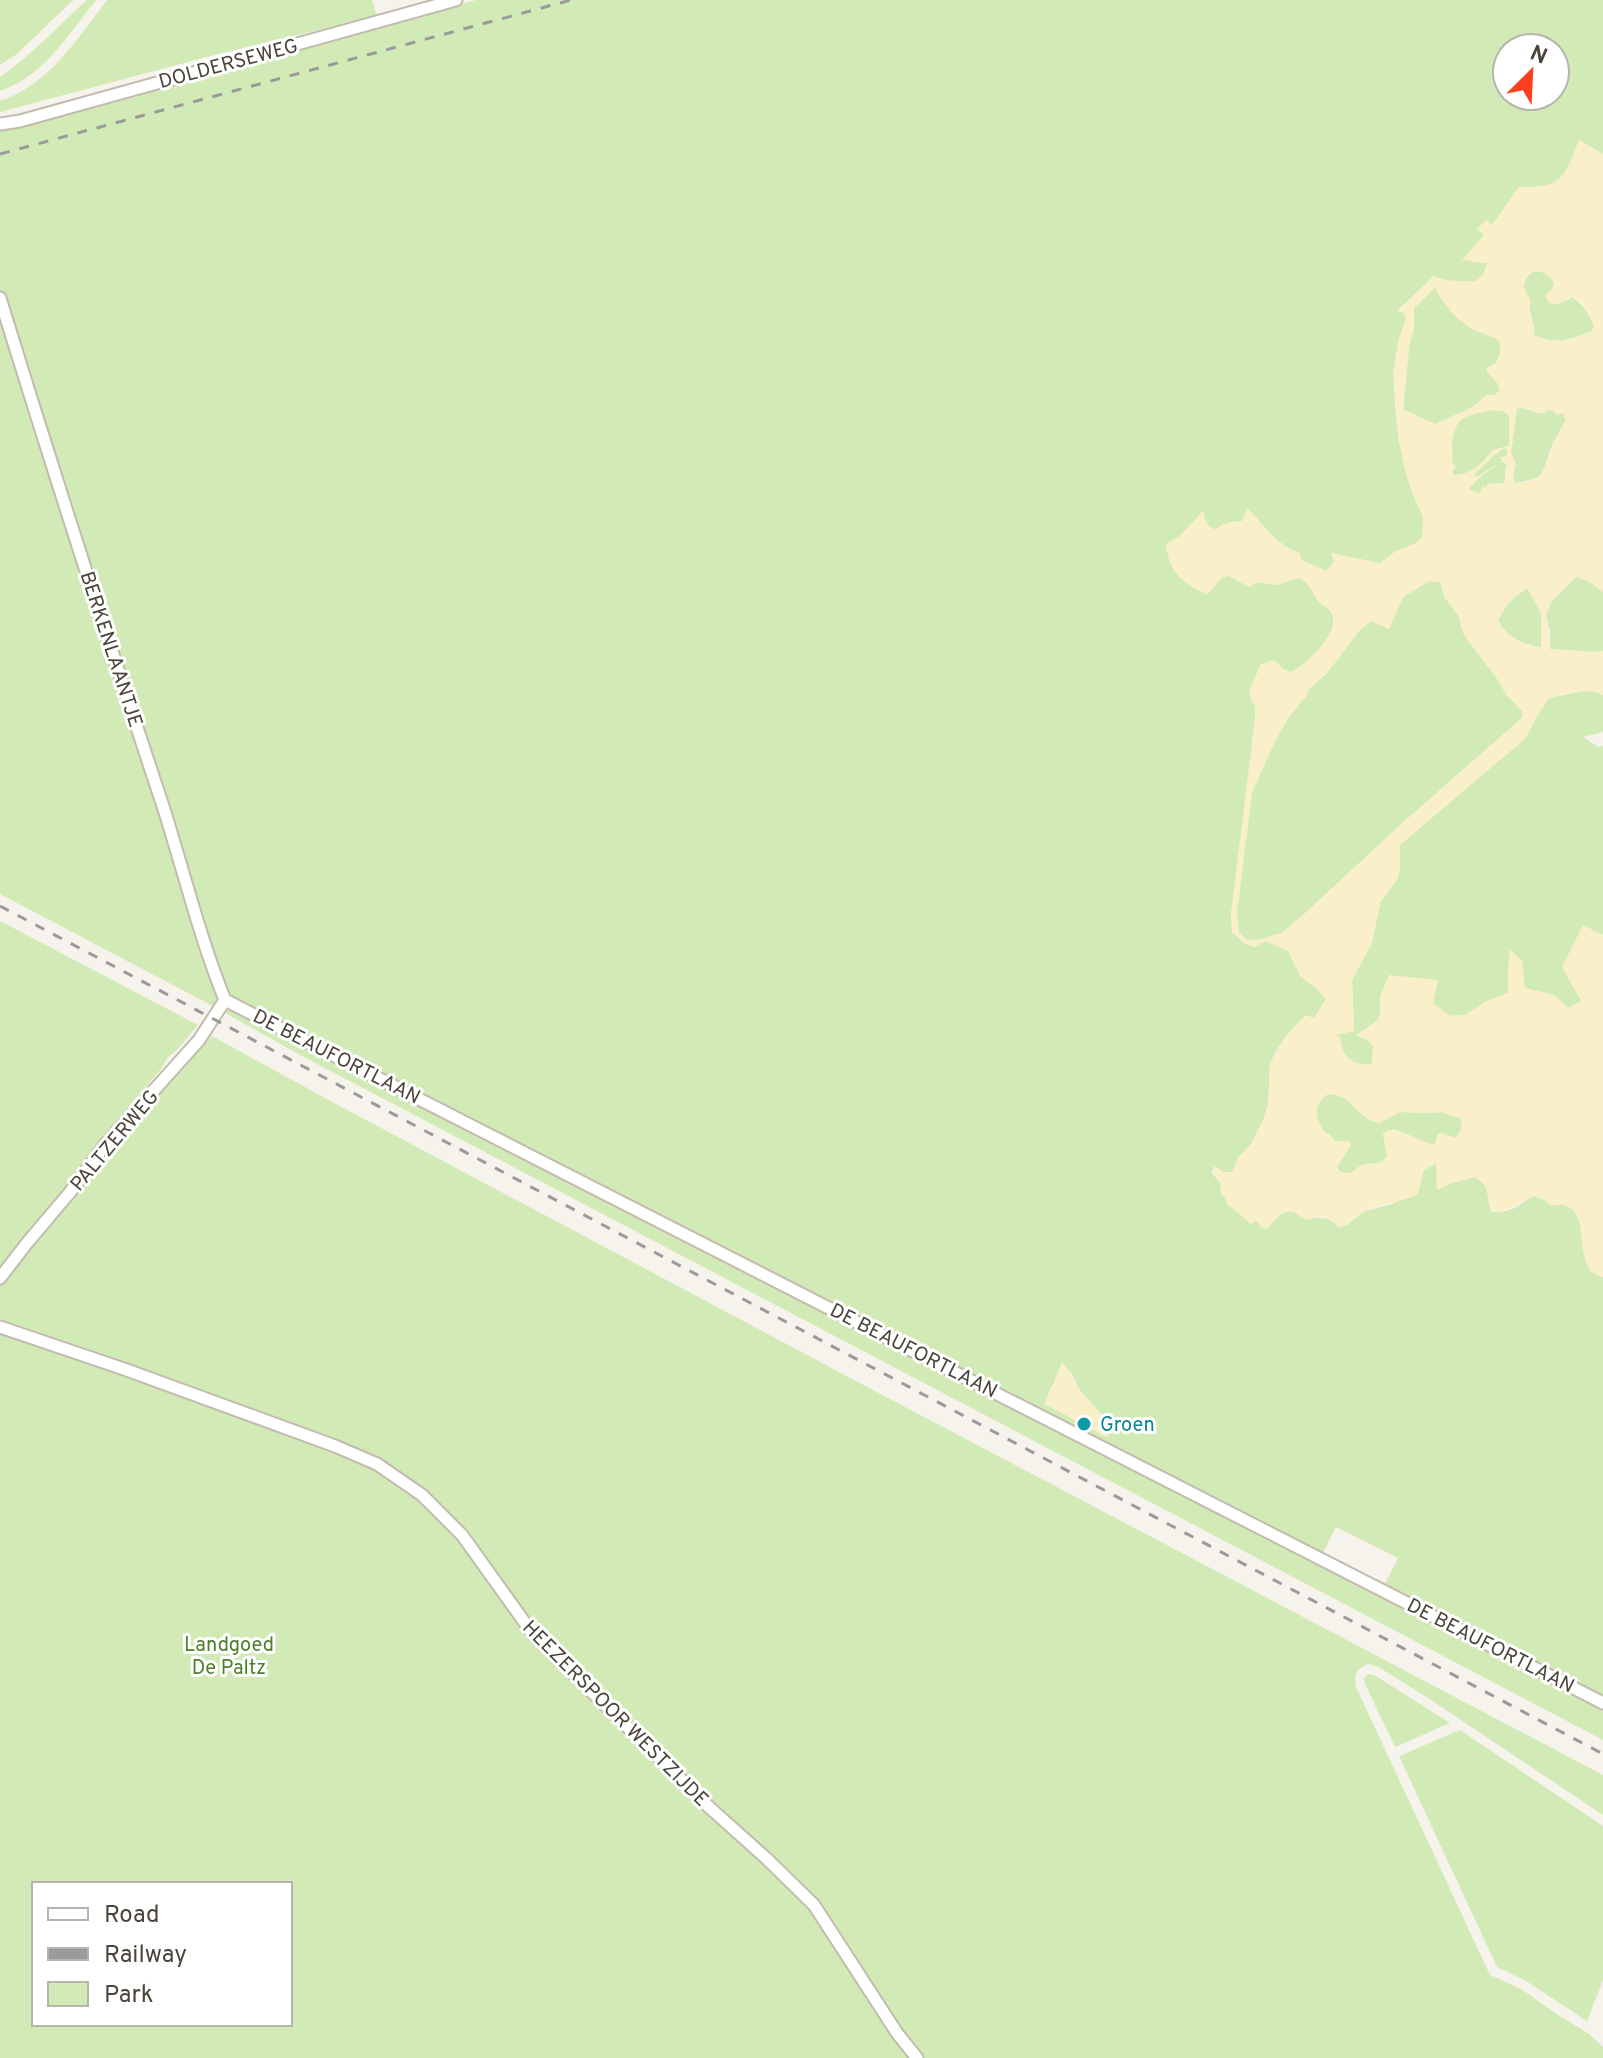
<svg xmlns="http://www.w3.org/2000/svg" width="1603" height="2058" font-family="Overpass,sans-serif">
  <rect width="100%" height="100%" fill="#f6f3ec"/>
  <path fill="#d2eab5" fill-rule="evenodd" d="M 0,0 L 73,0 L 17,54 L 0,65 Z
    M 87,0 L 96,0 C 69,34 43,77 0,91 L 0,77 C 32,55 58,26 87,0 Z
    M 107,0 L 372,0 L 377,16 L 218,54 L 0,112 L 0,101 C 49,85 77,39 107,0 Z
    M 476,0 L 1603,0 L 1603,154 L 1579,140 C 1565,177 1562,189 1519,187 L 1492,225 L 1478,230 L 1485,234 L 1472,262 L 1488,263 C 1486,268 1483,276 1478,280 C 1471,286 1442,281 1434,276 L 1398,310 L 1404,313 L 1406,318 L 1398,342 L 1395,406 L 1399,442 L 1407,477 L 1414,497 L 1423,517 L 1423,538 L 1414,544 L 1396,551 L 1380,564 L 1332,553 L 1334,562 L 1326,571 L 1301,560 L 1300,553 C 1283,547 1272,537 1261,523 C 1245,521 1228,518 1216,530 C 1208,527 1204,521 1203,512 L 1180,536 L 1207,595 L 1222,577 L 1229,576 L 1249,587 L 1258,582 L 1276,585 L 1299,578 C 1308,582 1311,588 1318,596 C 1322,602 1332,610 1333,617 C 1337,636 1306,665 1291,672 L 1283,669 L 1274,660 L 1250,697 L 1255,706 L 1255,719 L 1231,915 L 1232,932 L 1245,944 L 1255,947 L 1266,941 L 1288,951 L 1301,977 L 1316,988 L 1326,999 L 1314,1018 L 1286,1036 L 1275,1053 L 1270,1064 L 1268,1105 L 1264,1118 L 1249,1148 L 1238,1158 L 1233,1173 L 1223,1172 L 1213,1168 L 1212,1173 L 1221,1184 L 1222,1195 L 1225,1197 L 1227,1204 L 1259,1223 L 1261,1227 L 1268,1228 C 1276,1218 1282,1208 1296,1213 C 1297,1214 1306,1219 1308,1219 C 1310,1220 1312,1218 1315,1218 C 1325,1217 1332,1220 1339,1227 L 1347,1225 L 1365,1211 L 1393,1204 L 1424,1170 L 1437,1163 L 1443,1187 L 1451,1183 L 1475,1177 C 1494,1190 1484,1195 1492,1212 C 1501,1212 1511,1211 1518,1206 C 1525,1202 1527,1198 1535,1196 L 1546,1201 L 1567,1206 L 1574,1210 L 1581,1226 L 1590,1271 L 1603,1277 L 1603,1740 L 302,1056 L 207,1003 L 0,894 L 0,128 L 22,123 ZM 1507,48 L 1555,48 L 1555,96 L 1507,96 ZM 1071,1372 L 1079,1389 L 1103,1416 L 1108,1437 L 1045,1404 L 1051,1387 ZM 1336,1527 L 1398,1558 L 1384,1586 L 1322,1555 Z
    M 1534,271 C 1544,272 1550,274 1554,283 L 1552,289 C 1577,298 1582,301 1594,325 L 1592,331 C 1572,339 1554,346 1534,335 C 1534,321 1528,312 1529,297 L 1524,290 C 1524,280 1526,277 1534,271 Z
    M 1435,287 C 1441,301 1462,324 1475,330 C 1484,335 1492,335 1500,341 C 1502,356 1498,362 1487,372 L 1498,382 L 1500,391 L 1494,395 L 1487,395 L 1471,408 L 1435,424 L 1403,410 L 1409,347 L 1414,327 L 1414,308 Z
    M 1520,407 L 1538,413 L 1548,409 L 1563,413 L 1566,420 C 1561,429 1555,438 1551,448 C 1541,476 1547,478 1514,483 L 1511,452 L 1517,408 Z
    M 1493,410 L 1503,411 L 1509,416 L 1509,446 L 1492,450 C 1483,464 1470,476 1453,475 C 1451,461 1448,428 1461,419 C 1470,413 1483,412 1493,410 Z
    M 1505,448 L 1507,449 L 1507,456 L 1499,458 L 1502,459 L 1503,462 L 1507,464 L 1505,473 L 1506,478 L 1504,483 L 1489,484 L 1486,488 L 1482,488 L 1480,495 L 1469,489 C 1474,481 1487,472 1494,466 L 1478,477 L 1475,476 L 1475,473 C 1486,465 1492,454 1505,448 Z
    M 1576,577 L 1588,580 L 1603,592 L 1603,651 L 1593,652 L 1550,649 L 1550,632 L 1546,615 L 1551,602 Z
    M 1429,581 L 1440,582 L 1445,598 L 1458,615 L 1464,635 L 1496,677 L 1506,694 L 1522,711 L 1522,718 L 1399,826 L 1301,917 L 1282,933 L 1253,941 L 1245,939 L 1239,932 L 1237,912 L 1252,792 L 1274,743 L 1288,718 L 1306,696 L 1310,688 L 1327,673 L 1359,631 L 1371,621 L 1389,629 L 1403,597 Z
    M 1528,588 L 1541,613 L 1542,648 C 1523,644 1508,638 1498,621 C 1505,605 1513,597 1528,588 Z
    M 1584,691 L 1596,692 L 1603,695 L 1603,732 L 1583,737 L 1598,747 L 1603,746 L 1603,935 L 1583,926 L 1581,1001 L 1568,1008 L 1554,995 L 1524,988 L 1522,961 L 1511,951 L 1508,970 L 1508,993 L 1485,1002 L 1465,1015 L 1450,1016 L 1432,1003 L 1438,981 L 1380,996 C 1383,1024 1376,1021 1356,1035 L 1368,1040 L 1373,1046 L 1372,1064 C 1351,1068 1342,1052 1334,1035 L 1354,1030 L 1352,980 L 1372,943 L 1380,903 L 1397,879 L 1400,870 L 1400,845 L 1525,738 L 1539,713 L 1549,698 Z
    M 0,921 L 198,1025 L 177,1050 L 168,1057 L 161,1069 L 135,1099 L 137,1114 L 157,1095 L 159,1095 L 189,1059 L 212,1036 L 323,1097 L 871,1389 L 1603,1775 L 1603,1815 L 1428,1698 L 1380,1668 L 1369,1664 C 1356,1668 1354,1674 1356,1687 L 1490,1975 L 1521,1989 L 1558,2015 L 1589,2034 L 1603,2047 L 1603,2058 L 0,2058 ZM 34,1884 L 290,1884 L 290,2024 L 34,2024 Z
    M 1328,1094 C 1356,1095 1353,1117 1379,1123 L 1400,1112 L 1430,1113 L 1442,1112 L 1459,1118 L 1462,1121 L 1461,1130 L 1456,1138 L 1451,1138 L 1441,1133 L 1437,1135 L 1435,1144 L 1432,1145 L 1394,1129 L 1383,1134 L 1387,1157 C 1376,1168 1375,1161 1363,1165 C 1351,1170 1354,1177 1339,1171 L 1337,1167 L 1351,1145 L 1345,1141 L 1335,1142 L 1330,1134 L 1325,1133 C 1315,1119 1312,1104 1328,1094 Z
    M 1369,1674 L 1376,1676 L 1450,1723 L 1395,1747 L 1365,1684 L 1364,1678 Z
    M 1460,1730 L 1603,1826 L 1603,1980 L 1587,2021 L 1526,1981 L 1497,1967 L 1399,1756 Z"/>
  <path fill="#f9efc9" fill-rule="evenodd" d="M 1579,140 L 1603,154 L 1603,592 L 1588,581 L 1576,577 L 1550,602 L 1546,615 L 1550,649 L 1593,652 L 1603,651 L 1603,695 C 1586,687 1567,694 1549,698 L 1539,713 L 1526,738 L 1400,845 L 1400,870 L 1397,879 L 1380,903 L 1372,943 L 1352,980 L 1354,1031 L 1336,1035 L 1340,1037 C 1341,1055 1353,1068 1372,1064 L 1373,1046 L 1368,1040 L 1356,1035 L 1375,1023 L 1381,1013 L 1380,996 L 1389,975 L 1438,980 L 1433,1003 L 1450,1016 L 1465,1015 L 1485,1002 L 1508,993 L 1508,970 L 1510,950 L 1522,961 L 1525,988 L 1554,995 L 1568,1008 L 1581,1001 L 1562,967 L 1583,925 L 1603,935 L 1603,1277 C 1564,1267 1601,1195 1551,1206 L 1542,1198 L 1531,1196 C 1517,1204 1509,1212 1492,1212 C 1484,1195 1494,1190 1475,1177 L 1451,1183 L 1437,1190 L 1436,1163 L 1424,1170 L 1418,1194 C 1399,1204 1382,1202 1365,1211 C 1357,1215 1351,1222 1343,1227 C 1335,1224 1327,1216 1318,1217 C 1310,1218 1313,1222 1305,1219 C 1301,1217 1297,1213 1293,1212 C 1279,1209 1274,1221 1266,1229 L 1261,1227 L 1259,1222 L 1255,1221 L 1251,1224 L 1227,1204 L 1225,1197 L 1220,1192 L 1221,1184 L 1212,1170 L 1215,1166 L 1223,1172 L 1232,1172 L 1238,1158 L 1253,1142 L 1264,1118 L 1268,1105 L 1270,1064 L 1286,1036 L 1305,1015 L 1315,1018 L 1326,999 L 1316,988 L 1301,977 L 1288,951 L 1266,941 L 1255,947 L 1246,944 L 1232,932 L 1231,915 L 1255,719 L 1255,706 L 1250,697 L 1249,690 L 1261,664 L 1274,660 L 1283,669 L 1291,672 C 1305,666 1341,632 1333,614 C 1330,608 1322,606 1319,602 C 1311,592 1311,583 1299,578 L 1276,585 L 1258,582 L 1249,587 L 1229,576 L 1222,577 L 1207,595 C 1182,581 1169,574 1166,544 L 1180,536 L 1201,513 L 1203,510 C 1204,519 1206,526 1216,530 L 1222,524 L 1242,521 L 1248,508 C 1264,526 1276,545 1300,553 L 1301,560 L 1326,571 L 1334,562 L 1331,553 L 1380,563 L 1396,551 L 1414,544 L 1422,538 L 1423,517 L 1414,497 L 1407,477 L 1399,442 L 1395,406 L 1393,372 L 1398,342 L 1406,318 L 1404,313 L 1398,311 L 1434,276 C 1443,281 1449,280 1459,281 C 1477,282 1482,282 1487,263 L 1462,260 L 1484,235 L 1477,229 L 1486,220 L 1492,225 L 1519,187 C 1562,189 1565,177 1579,140 ZM 1534,271 C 1544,272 1549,274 1554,283 L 1552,289 L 1545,295 L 1549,303 C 1558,306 1565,302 1572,297 L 1582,303 L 1594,325 L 1592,331 C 1573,339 1554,346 1534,335 L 1534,325 L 1528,310 L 1531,302 C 1526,288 1516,283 1534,271 ZM 1435,288 C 1442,303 1460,324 1475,330 C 1484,334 1491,335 1499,341 L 1501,350 L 1497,362 L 1486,368 C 1489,378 1498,378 1500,391 L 1494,395 L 1488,395 L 1471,408 L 1435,424 L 1403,409 L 1409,347 L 1414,327 L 1414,308 ZM 1520,407 L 1544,414 L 1548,409 L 1553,410 L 1557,415 L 1563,413 L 1566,420 C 1558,435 1551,447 1547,464 C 1545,469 1545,472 1541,476 C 1534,482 1523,482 1515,483 L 1513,476 L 1516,464 L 1511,452 L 1517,409 ZM 1493,410 L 1503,411 L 1509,416 L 1509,446 L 1492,450 C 1483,464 1470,475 1453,475 L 1453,471 L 1456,467 L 1452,463 C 1455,455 1451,452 1452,444 C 1454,416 1468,415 1493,410 ZM 1505,448 L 1507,450 L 1507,457 L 1498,457 L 1502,459 L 1502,462 L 1507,464 L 1504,483 L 1488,484 L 1486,488 L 1483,486 L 1479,494 L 1469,489 C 1476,478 1489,471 1499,464 L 1487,470 L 1478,477 L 1475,476 L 1475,473 C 1486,465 1492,454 1505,448 ZM 1429,581 L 1440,582 L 1445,598 L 1458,615 L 1464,635 L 1496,677 L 1506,694 L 1522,711 L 1522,718 L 1399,826 L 1301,917 L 1282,933 L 1254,941 L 1245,939 L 1239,932 L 1237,912 L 1252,792 L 1274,743 L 1288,718 L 1306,696 L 1310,688 L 1327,673 L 1359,631 L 1371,621 L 1389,629 L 1403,597 ZM 1527,588 L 1541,613 L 1541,648 C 1523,644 1507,638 1498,621 C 1505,605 1512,597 1527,588 ZM 1328,1094 C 1356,1095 1353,1117 1379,1123 L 1400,1112 L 1415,1113 L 1442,1112 L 1459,1118 L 1462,1121 L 1461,1130 L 1456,1138 L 1438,1133 L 1435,1144 L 1432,1145 L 1400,1131 L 1388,1130 L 1383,1134 L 1387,1157 L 1377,1165 C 1372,1165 1365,1163 1360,1166 C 1351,1172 1350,1176 1339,1171 L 1337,1167 L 1351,1145 L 1349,1141 L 1335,1141 L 1329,1134 L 1325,1133 C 1315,1119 1312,1104 1328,1094 Z
    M 1062,1362 C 1070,1370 1072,1379 1079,1389 C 1094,1411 1102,1406 1108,1438 L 1045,1404 Z"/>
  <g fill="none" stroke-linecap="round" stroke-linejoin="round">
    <defs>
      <path id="minor" d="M 0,124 L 20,121 L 456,0
        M 0,298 C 52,467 106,635 162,803 C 183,868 199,936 225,1000
        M 225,1000 L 1603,1703
        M 0,1278 L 27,1243 L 71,1191 L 104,1146 L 199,1040 L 225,1000
        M 0,1327 L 124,1369 L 335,1446 L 377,1464 L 422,1495 L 462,1535 L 533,1634 L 709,1807 L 767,1859 L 814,1905 L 897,2033 L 917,2058"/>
    </defs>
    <use href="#minor" stroke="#c2bbae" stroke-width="15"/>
    <use href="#minor" stroke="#fff" stroke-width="11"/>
    <path stroke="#9a9a9a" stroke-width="3" stroke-dasharray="10 10" stroke-linecap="butt" d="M 0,154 L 571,0
      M 0,906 L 1603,1754"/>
  </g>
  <circle fill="#0f9aa8" stroke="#fff" stroke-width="3" cx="1084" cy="1424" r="8"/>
  <g text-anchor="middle" stroke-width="6" stroke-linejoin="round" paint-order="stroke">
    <g font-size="20" fill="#4b4439" stroke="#fff">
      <text transform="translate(228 63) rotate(-15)" y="7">DOLDERSEWEG</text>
      <text transform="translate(112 649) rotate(72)" y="7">BERKENLAANTJE</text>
      <text transform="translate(337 1056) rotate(27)" y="7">DE BEAUFORTLAAN</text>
      <text transform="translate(114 1140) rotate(-50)" y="7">PALTZERWEG</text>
      <text transform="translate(914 1350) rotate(27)" y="7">DE BEAUFORTLAAN</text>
      <text transform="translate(1491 1645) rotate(27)" y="7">DE BEAUFORTLAAN</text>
      <text transform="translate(616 1713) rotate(45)" y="7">HEEZERSPOOR WESTZIJDE</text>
    </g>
    <g font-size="20" fill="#0d838f" stroke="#fff" text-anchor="start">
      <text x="1100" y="1431">Groen</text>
    </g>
    <g font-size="20" fill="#4a7f2a" stroke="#fff">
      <text x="229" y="1651">Landgoed<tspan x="229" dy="23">De Paltz</tspan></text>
    </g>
  </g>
  <rect x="32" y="1882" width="260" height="144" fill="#ffffff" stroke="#b7b4b0" stroke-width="2"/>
  <rect x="48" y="1908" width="40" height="12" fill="#ffffff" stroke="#b7b4b0" stroke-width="2"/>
  <text x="104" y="1922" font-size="24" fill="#4b4439">Road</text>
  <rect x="48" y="1948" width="40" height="12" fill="#9a9a9a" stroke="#b7b4b0" stroke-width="2"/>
  <text x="104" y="1962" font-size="24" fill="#4b4439">Railway</text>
  <rect x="48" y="1982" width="40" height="24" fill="#d2eab5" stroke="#b7b4b0" stroke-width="2"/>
  <text x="104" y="2002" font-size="24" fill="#4b4439">Park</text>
  <g transform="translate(1531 72) rotate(24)"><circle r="38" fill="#ffffff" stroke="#b7b4b0" stroke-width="2"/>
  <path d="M0-6L14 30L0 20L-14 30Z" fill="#fc3f1d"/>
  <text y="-12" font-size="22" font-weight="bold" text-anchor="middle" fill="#4b4439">N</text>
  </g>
</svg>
